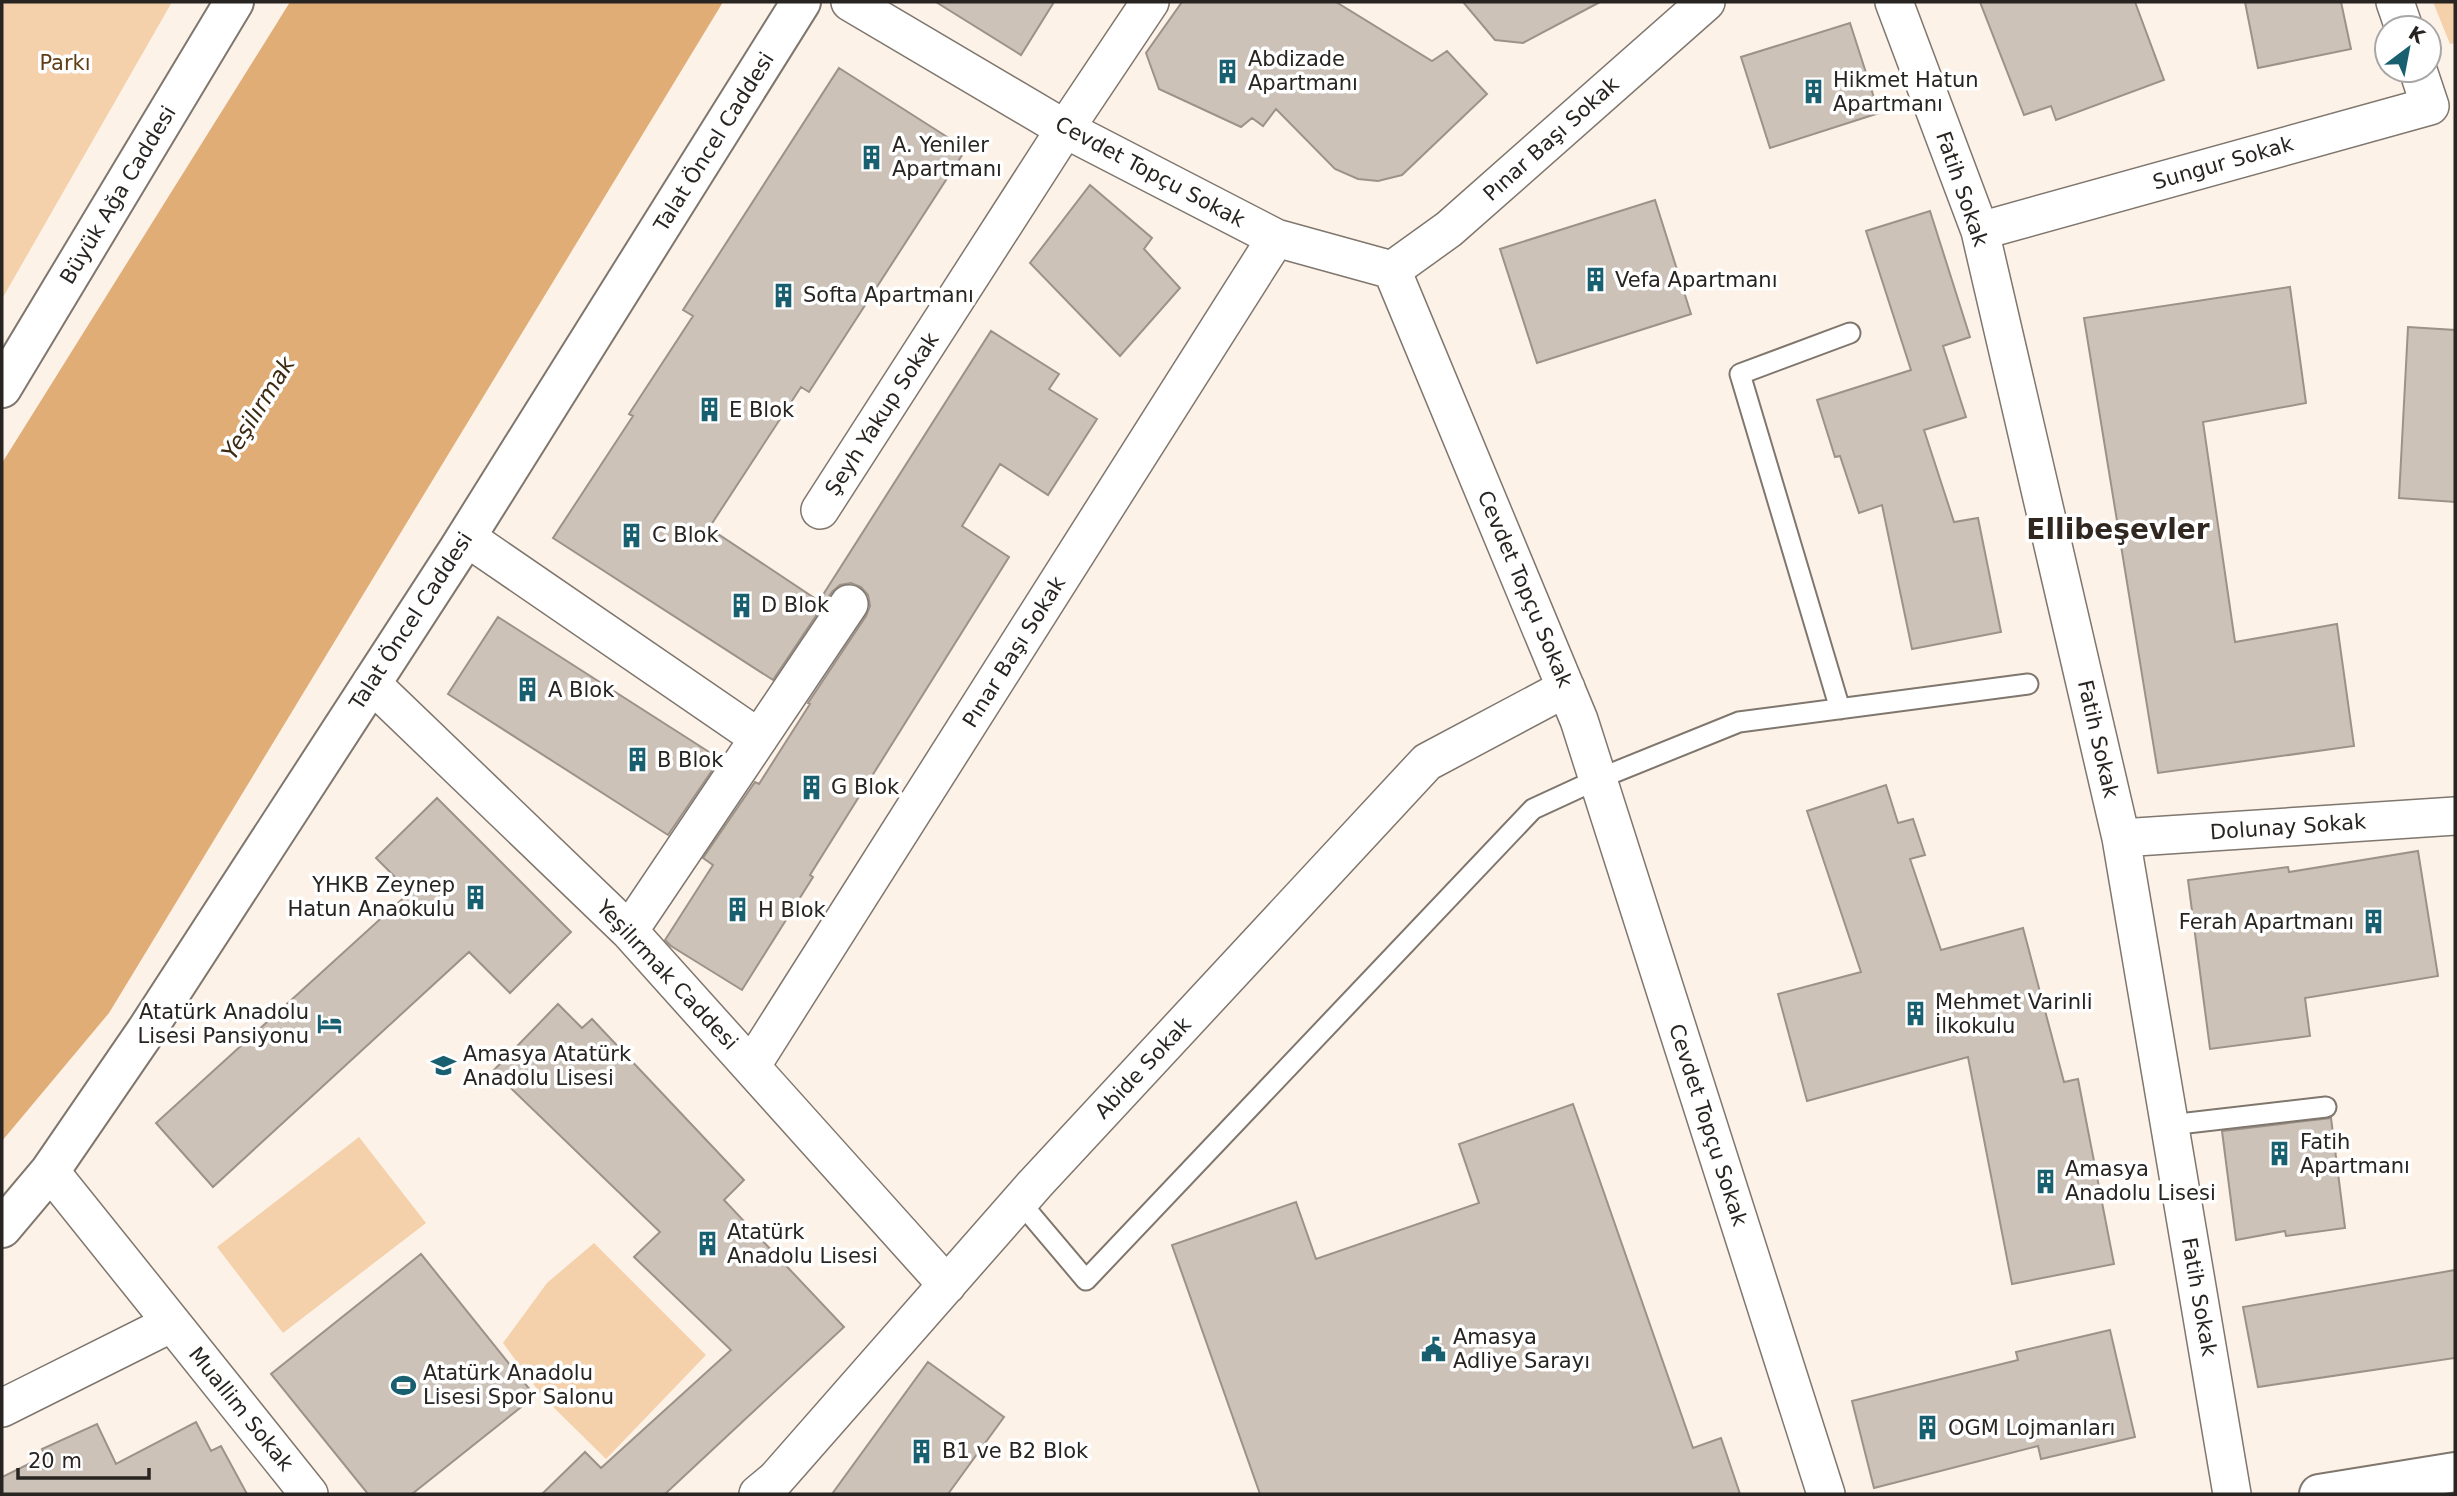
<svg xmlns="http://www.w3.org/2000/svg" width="2457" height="1496" font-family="'DejaVu Sans',sans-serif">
  <rect width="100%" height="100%" fill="#fdf2e8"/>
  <path fill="#f4d0ab" d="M 2,2 L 172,2 L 2,299 Z
    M 2433,2 L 2455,2 L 2455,43 L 2450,44 Z
    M 359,1137 L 426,1223 L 283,1333 L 217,1247 Z
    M 594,1243 L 706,1355 L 606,1459 L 543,1397 L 503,1343 L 547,1283 Z"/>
  <path fill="#e0ad77" d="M 290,2 L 723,2 L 109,1013 L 2,1141 L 2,463 Z"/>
  <path fill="#ccc2b8" stroke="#9c9289" stroke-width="2" d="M 936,2 L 1054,2 L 1021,55 Z
    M 1182,2 L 1336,2 L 1432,61 L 1447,51 L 1487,94 L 1402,175 L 1378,181 L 1358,179 L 1335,169 L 1276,109 L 1263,126 L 1252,118 L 1241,127 L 1159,89 L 1146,53 Z
    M 1463,2 L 1600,2 L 1523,43 L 1495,40 Z
    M 1980,2 L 2135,2 L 2164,80 L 2056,120 L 2051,106 L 2024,115 Z
    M 2245,2 L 2341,2 L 2351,49 L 2258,68 Z
    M 1850,23 L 1879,113 L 1770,148 L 1741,57 Z
    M 839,68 L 966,149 L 809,392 L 801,387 L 709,528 L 819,601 L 991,331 L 1059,374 L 1049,389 L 1097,419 L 1048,495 L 1000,464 L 962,526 L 1009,557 L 810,875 L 813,877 L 742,990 L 671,946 L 665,940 L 713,865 L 703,858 L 755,782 L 759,784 L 810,704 L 808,703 L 866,616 L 870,606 L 868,595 L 861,587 L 851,583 L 840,585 L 832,592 L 773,680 L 553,538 L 633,416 L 629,414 L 693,316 L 683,310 Z
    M 1090,185 L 1152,238 L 1144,249 L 1180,288 L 1120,356 L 1030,263 Z
    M 1655,200 L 1691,314 L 1537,363 L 1500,249 Z
    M 1930,211 L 1970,337 L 1943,346 L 1966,417 L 1924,430 L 1954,522 L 1978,518 L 2001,632 L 1912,649 L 1882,505 L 1859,513 L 1840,456 L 1835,457 L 1817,400 L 1911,370 L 1866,231 Z
    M 2290,287 L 2306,403 L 2203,422 L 2235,642 L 2337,624 L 2354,746 L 2158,773 L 2084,318 Z
    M 2408,327 L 2455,330 L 2455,502 L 2399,498 Z
    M 498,617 L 720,759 L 668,835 L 448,694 Z
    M 1886,785 L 1898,823 L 1913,819 L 1925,855 L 1910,859 L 1941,950 L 2023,928 L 2064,1082 L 2078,1079 L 2114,1264 L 2012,1284 L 1968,1057 L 1807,1101 L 1778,994 L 1861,972 L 1807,811 Z
    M 437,798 L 571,932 L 510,993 L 469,952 L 213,1187 L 156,1123 L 410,892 L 376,858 Z
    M 2418,851 L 2438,976 L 2305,998 L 2310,1036 L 2210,1049 L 2188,880 L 2288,867 L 2289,872 Z
    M 558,1004 L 582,1028 L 592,1019 L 744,1180 L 724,1200 L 844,1327 L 665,1494 L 542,1494 L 585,1452 L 601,1468 L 731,1350 L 634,1257 L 660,1232 L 493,1071 Z
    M 1573,1104 L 1693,1448 L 1721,1438 L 1740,1494 L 1260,1494 L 1172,1245 L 1296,1202 L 1316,1259 L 1479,1203 L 1459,1144 Z
    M 2331,1118 L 2345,1228 L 2286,1236 L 2285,1231 L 2236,1240 L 2222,1131 Z
    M 421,1254 L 535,1396 L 412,1494 L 368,1494 L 271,1374 Z
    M 2455,1270 L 2455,1358 L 2258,1387 L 2243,1307 Z
    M 2110,1330 L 2135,1437 L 2041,1459 L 2038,1446 L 1874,1488 L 1852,1401 L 2018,1360 L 2016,1352 Z
    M 928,1362 L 1004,1417 L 948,1494 L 832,1494 Z
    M 196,1422 L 211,1451 L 221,1446 L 247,1494 L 2,1494 L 2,1477 L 45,1456 L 42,1449 L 97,1424 L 116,1464 Z"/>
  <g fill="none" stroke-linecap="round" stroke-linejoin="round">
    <defs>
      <path id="lane" d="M 1840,709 L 1740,374 L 1850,333
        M 2170,1125 L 2326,1107
        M 1020,1202 L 1086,1280 L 1533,809 L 1598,779 L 1739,722 L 2028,684"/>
      <path id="street" d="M 850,2 L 1065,129 L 1276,238 L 1392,270 L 1579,720 L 1826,1494
        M 1894,2 L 1980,231 L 2121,838 L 2232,1494
        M 2395,2 L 2404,28
        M 1980,231 L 2430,106 L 2418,70
        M 1392,270 L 1449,229 L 1706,2
        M 820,510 L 1065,129 L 1150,2
        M 466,537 L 759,738
        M 371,683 L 629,931 L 947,1285
        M 2121,838 L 2455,816
        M 629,931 L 849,604
        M 752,1065 L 1276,238
        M 50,1171 L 172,1323
        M 2,1408 L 172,1323 L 309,1494
        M 758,1494 L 776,1479 L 1035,1184 L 1427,762 L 1566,688"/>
      <path id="secondary" d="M 2,388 L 234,2
        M 2,1228 L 50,1171 L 146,1031 L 458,550 L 801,2"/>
      <path id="primary" d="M 2319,1494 L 2455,1472"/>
    </defs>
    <use href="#lane" stroke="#7f766d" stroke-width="23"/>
    <use href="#street" stroke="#7f766d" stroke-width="40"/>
    <use href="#secondary" stroke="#7f766d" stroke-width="42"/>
    <use href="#primary" stroke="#7f766d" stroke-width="42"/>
    <use href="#lane" stroke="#fff" stroke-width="19"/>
    <use href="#street" stroke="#fff" stroke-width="37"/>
    <use href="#secondary" stroke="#fff" stroke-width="38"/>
    <use href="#primary" stroke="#fff" stroke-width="38"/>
  </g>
  <defs>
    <symbol id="building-bare" viewBox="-9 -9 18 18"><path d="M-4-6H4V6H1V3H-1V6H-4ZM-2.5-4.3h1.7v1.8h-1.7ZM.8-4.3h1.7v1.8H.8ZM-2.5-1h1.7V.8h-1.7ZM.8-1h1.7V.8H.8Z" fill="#185f70" stroke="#fff" stroke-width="2.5" paint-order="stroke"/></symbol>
    <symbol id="hotel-bare" viewBox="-9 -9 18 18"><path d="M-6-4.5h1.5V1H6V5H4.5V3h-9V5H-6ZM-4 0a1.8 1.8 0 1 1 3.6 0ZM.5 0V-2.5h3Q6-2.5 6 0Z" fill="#185f70" stroke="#fff" stroke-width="2.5" paint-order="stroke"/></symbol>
    <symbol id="school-bare" viewBox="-9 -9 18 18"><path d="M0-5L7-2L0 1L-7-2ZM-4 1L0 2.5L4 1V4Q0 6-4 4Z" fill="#185f70" stroke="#fff" stroke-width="2.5" paint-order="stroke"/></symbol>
    <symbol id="civic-bare" viewBox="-9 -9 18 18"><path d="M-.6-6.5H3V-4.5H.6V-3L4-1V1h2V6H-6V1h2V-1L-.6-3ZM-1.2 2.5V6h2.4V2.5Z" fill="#185f70" stroke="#fff" stroke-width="2.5" paint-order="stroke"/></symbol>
    <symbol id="stadium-bare" viewBox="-9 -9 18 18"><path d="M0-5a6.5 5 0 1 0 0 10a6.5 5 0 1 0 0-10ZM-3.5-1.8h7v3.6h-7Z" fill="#185f70" stroke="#fff" stroke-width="2.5" paint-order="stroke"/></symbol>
  </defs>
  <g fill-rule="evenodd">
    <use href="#building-bare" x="1210" y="54" width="35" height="35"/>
    <use href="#building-bare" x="1796" y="74" width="35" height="35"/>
    <use href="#building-bare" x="854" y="140" width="35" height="35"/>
    <use href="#building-bare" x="1578" y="262" width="35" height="35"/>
    <use href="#building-bare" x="766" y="278" width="35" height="35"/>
    <use href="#building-bare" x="692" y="392" width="35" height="35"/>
    <use href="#building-bare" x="614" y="518" width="35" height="35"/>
    <use href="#building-bare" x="724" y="588" width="35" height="35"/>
    <use href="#building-bare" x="510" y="672" width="35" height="35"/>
    <use href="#building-bare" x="620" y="742" width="35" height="35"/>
    <use href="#building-bare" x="794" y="770" width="35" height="35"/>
    <use href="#building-bare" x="458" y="880" width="35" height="35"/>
    <use href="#building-bare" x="720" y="892" width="35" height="35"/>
    <use href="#building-bare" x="2356" y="904" width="35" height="35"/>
    <use href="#building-bare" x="1898" y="996" width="35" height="35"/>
    <use href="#hotel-bare" x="312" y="1006" width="35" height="35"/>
    <use href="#school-bare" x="426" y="1048" width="35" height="35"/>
    <use href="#building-bare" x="2262" y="1136" width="35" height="35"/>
    <use href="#building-bare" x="2028" y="1164" width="35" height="35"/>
    <use href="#building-bare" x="690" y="1226" width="35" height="35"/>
    <use href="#civic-bare" x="1416" y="1332" width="35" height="35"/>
    <use href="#stadium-bare" x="386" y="1368" width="35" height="35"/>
    <use href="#building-bare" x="1910" y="1410" width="35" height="35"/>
    <use href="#building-bare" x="904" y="1434" width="35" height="35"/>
  </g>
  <g text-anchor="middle" stroke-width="7" stroke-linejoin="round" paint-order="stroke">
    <g font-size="21" fill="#282421" stroke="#fff" text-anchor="start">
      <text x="1248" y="66">Abdizade<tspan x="1248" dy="24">Apartmanı</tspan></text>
      <text x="1833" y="87">Hikmet Hatun<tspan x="1833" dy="24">Apartmanı</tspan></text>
      <text x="892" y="152">A. Yeniler<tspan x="892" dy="24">Apartmanı</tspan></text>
      <text x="1615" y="287">Vefa Apartmanı</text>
      <text x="803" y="302">Softa Apartmanı</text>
      <text x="729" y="417">E Blok</text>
      <text x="652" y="542">C Blok</text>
      <text x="761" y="612">D Blok</text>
      <text x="548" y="697">A Blok</text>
      <text x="657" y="767">B Blok</text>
      <text x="831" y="794">G Blok</text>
      <text x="455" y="892" text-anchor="end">YHKB Zeynep<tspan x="455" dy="24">Hatun Anaokulu</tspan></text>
      <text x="758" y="917">H Blok</text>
      <text x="2354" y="929" text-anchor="end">Ferah Apartmanı</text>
      <text x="1935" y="1009">Mehmet Varinli<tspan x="1935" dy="24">İlkokulu</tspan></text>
      <text x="309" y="1019" text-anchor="end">Atatürk Anadolu<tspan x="309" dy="24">Lisesi Pansiyonu</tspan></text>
      <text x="463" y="1061">Amasya Atatürk<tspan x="463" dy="24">Anadolu Lisesi</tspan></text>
      <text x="2300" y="1149">Fatih<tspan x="2300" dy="24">Apartmanı</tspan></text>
      <text x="2065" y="1176">Amasya<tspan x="2065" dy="24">Anadolu Lisesi</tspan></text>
      <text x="727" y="1239">Atatürk<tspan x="727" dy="24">Anadolu Lisesi</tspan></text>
      <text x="1453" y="1344">Amasya<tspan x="1453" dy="24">Adliye Sarayı</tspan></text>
      <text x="423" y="1380">Atatürk Anadolu<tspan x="423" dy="24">Lisesi Spor Salonu</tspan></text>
      <text x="1948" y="1435">OGM Lojmanları</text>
      <text x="942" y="1458">B1 ve B2 Blok</text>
    </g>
    <g font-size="21" fill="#613f16" stroke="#fff">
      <text x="65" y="70">Parkı</text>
    </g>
    <g font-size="21" fill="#282421" stroke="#fff">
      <text transform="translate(1551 139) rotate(-42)" y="7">Pınar Başı Sokak</text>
      <text transform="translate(714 142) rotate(-58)" y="7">Talat Öncel Caddesi</text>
      <text transform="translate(2223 163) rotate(-16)" y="7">Sungur Sokak</text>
      <text transform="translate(1150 172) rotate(28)" y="7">Cevdet Topçu Sokak</text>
      <text transform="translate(1962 189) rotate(71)" y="7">Fatih Sokak</text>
      <text transform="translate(118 195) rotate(-59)" y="7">Büyük Ağa Caddesi</text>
      <text transform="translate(882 414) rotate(-57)" y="7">Şeyh Yakup Sokak</text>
      <text transform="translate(1525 589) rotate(67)" y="7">Cevdet Topçu Sokak</text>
      <text transform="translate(411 621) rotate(-57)" y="7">Talat Öncel Caddesi</text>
      <text transform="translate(1014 652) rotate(-58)" y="7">Pınar Başı Sokak</text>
      <text transform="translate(2098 739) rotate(77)" y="7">Fatih Sokak</text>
      <text transform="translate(2288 827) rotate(-4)" y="7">Dolunay Sokak</text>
      <text transform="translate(667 975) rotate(47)" y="7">Yeşilırmak Caddesi</text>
      <text transform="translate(1143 1068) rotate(-47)" y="7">Abide Sokak</text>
      <text transform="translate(1708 1125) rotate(72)" y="7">Cevdet Topçu Sokak</text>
      <text transform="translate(2199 1297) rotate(80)" y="7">Fatih Sokak</text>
      <text transform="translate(241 1409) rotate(51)" y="7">Muallim Sokak</text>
    </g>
    <g font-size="23" font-style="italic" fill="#3d2810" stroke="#fff">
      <text transform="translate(258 408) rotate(-58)" y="8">Yeşilırmak</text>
    </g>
    <g font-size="28" font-weight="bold" fill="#2f2720" stroke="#fff">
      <text x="2118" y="539">Ellibeşevler</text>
    </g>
  </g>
  <rect width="2457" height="1496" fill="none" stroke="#282421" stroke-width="7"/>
  <g transform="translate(2408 49) rotate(32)"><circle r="33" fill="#ffffff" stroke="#a9a7a6" stroke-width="2"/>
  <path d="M0-5L12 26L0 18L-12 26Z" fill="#185f70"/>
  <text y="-10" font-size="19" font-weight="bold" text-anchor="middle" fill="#282421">K</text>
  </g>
  <path d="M18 1468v10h131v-10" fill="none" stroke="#282421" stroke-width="3.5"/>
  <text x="28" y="1468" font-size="21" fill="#282421" stroke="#ffffff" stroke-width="5" paint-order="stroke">20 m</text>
</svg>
